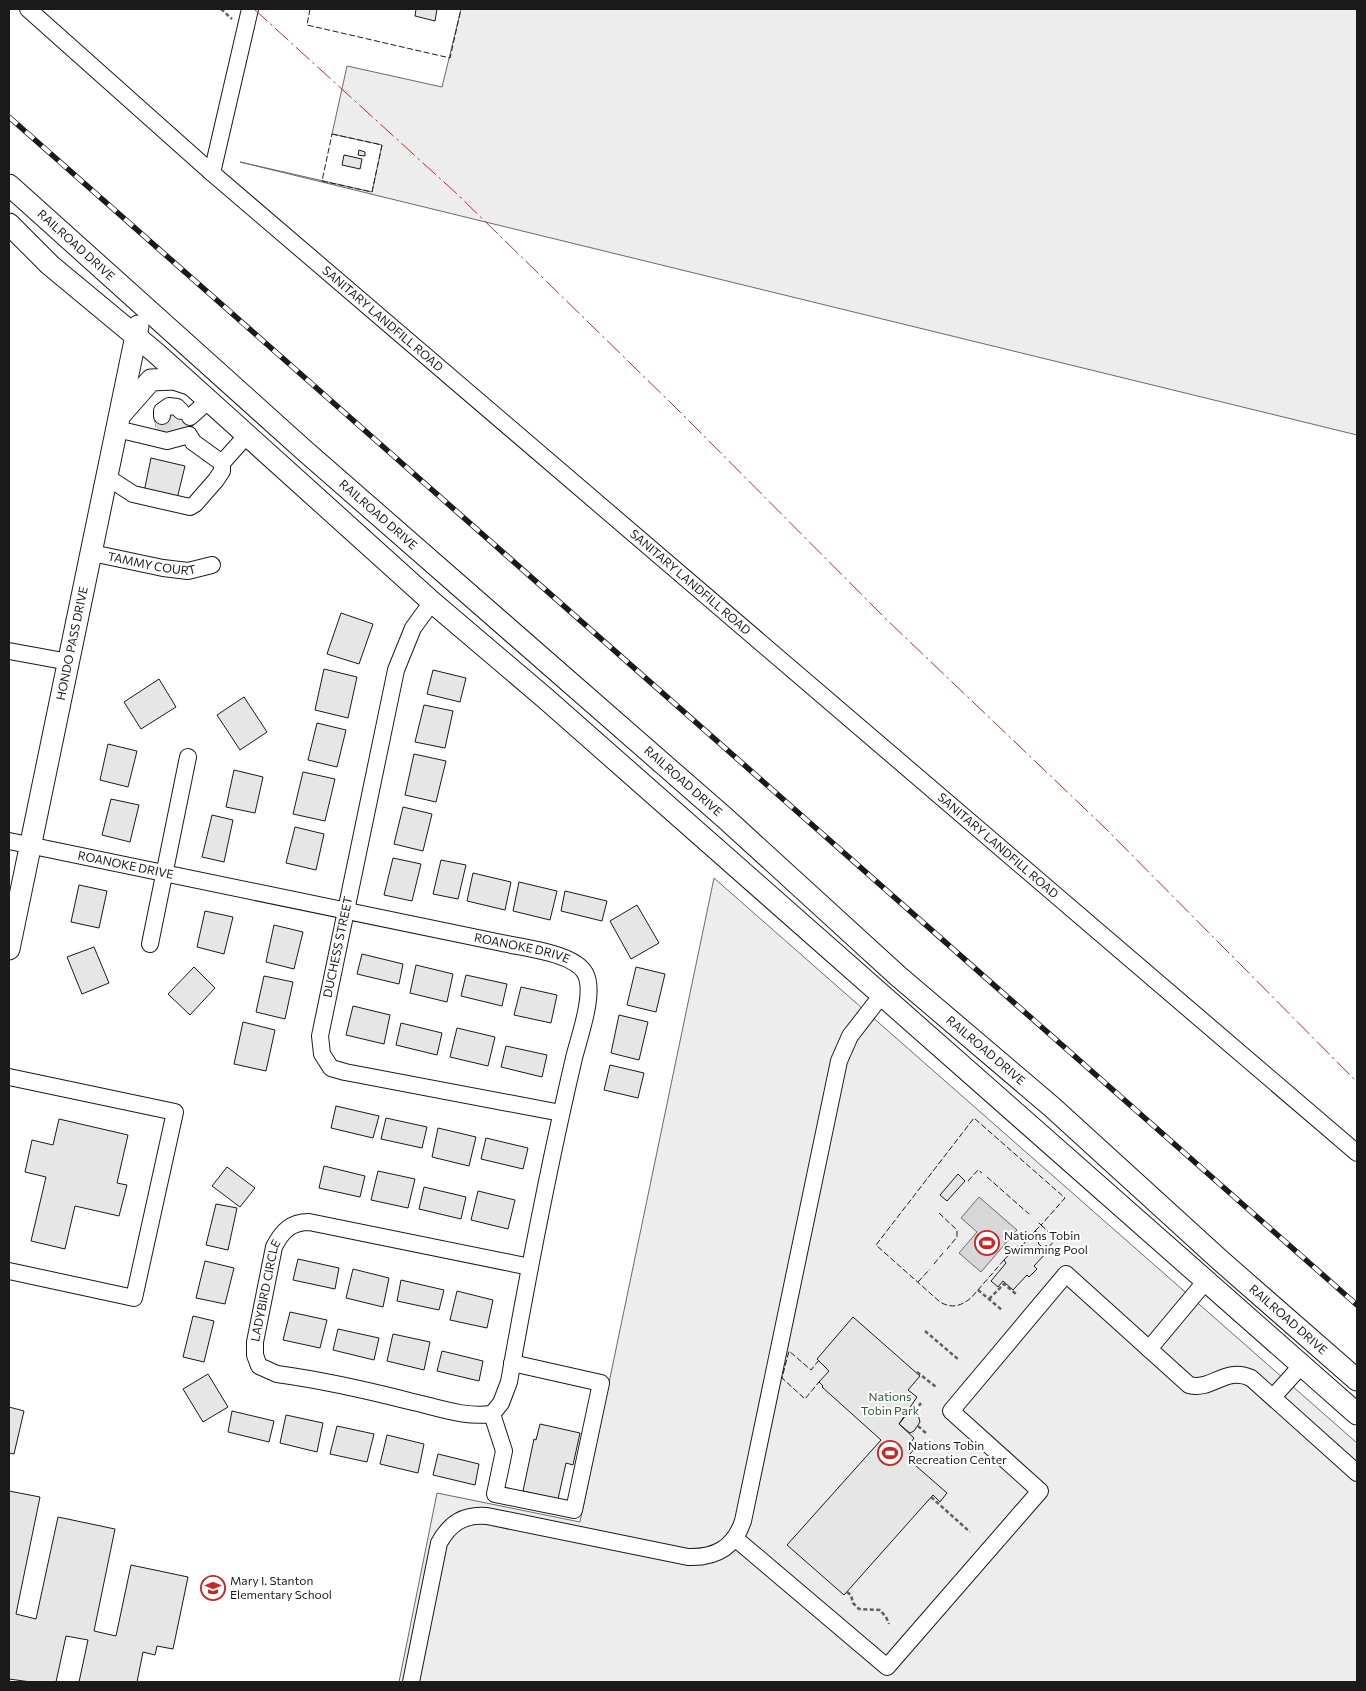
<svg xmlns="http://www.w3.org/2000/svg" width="1366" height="1691" font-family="Commissioner,sans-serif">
  <rect width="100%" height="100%" fill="#fff"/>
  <path fill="#ededed" stroke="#6a6a6a" d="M 461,9 L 1357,9 L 1357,435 L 240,162 L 372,192 L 382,145 L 332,134 L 347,66 L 442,87 Z
    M 714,878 L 1357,1443 L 1357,1682 L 399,1682 L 437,1493 L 580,1522 Z"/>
  <path fill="#d7d7d7" stroke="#6a6a6a" d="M 979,1197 L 1017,1230 L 981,1272 L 959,1253 L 977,1232 L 961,1218 Z"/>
  <path fill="#e6e6e6" stroke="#1a1a1a" d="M 416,9 L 437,9 L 435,21 L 415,16 Z
    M 359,150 L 365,152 L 365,156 L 358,155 Z
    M 344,155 L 362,159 L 360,169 L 342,165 Z
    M 189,409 L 193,426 L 158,435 L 154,417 Z
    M 151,458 L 185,466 L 177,499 L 144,492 Z
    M 341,613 L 373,624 L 359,664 L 327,654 Z
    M 324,669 L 357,677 L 348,718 L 315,710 Z
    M 433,670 L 466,678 L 460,702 L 427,694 Z
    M 159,679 L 176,707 L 141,729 L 124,702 Z
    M 244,697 L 267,732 L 240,750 L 217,715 Z
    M 424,705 L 453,711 L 445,748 L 415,742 Z
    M 317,723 L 346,730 L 337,767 L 308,760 Z
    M 108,744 L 137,751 L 128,787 L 100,780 Z
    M 414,754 L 446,761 L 436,802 L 405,795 Z
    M 234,770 L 263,777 L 255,813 L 226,807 Z
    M 303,772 L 335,779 L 325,821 L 293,814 Z
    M 111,799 L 139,805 L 130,842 L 102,835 Z
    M 403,807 L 432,814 L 423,851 L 394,844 Z
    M 212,815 L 233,820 L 224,862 L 202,857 Z
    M 295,827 L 324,834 L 316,870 L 286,863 Z
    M 393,858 L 421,864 L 412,901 L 384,895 Z
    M 441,860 L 466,865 L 458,899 L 433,894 Z
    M 473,873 L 511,882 L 505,910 L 467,901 Z
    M 519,882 L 557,891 L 550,920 L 513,911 Z
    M 79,885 L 107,891 L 99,928 L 71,922 Z
    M 565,891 L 607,901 L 602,921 L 561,911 Z
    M 637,905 L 659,943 L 631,959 L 610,921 Z
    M 205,911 L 233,917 L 224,954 L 197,947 Z
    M 274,925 L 303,932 L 294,969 L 266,962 Z
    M 94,947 L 109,983 L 82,994 L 67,957 Z
    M 362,954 L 403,964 L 399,984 L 357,974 Z
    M 416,965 L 453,974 L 447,1002 L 410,993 Z
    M 194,967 L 215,988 L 190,1015 L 168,994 Z
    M 636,967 L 665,974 L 656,1012 L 627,1005 Z
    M 466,975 L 507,984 L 502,1006 L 461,996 Z
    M 264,976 L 293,982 L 285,1019 L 256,1012 Z
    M 521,987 L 557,995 L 551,1023 L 514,1015 Z
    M 353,1006 L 390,1015 L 384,1044 L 346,1035 Z
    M 619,1015 L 648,1022 L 639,1060 L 611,1053 Z
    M 243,1022 L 275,1030 L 266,1071 L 234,1064 Z
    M 401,1023 L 442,1033 L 437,1055 L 396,1045 Z
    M 457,1028 L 495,1037 L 488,1066 L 450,1057 Z
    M 506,1046 L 547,1055 L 542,1077 L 501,1067 Z
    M 610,1065 L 644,1073 L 638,1098 L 604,1090 Z
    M 336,1106 L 379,1116 L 373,1138 L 331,1128 Z
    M 386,1118 L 427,1127 L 422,1148 L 381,1139 Z
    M 59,1119 L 128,1135 L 117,1183 L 127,1185 L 119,1216 L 75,1206 L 65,1249 L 31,1241 L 46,1177 L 25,1172 L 32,1140 L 53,1145 Z
    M 438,1128 L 476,1137 L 469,1166 L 432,1157 Z
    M 486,1138 L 528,1148 L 523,1169 L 481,1159 Z
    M 324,1166 L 365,1176 L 360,1197 L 319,1188 Z
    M 227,1167 L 255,1188 L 240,1207 L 212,1186 Z
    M 378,1171 L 415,1179 L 408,1208 L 371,1200 Z
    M 958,1174 L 965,1181 L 947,1201 L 940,1195 Z
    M 424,1187 L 466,1197 L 461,1219 L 419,1209 Z
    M 478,1191 L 515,1200 L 508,1229 L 471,1220 Z
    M 216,1204 L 237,1208 L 228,1250 L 206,1245 Z
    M 1035,1231 L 1043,1237 L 1038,1243 L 1047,1252 L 1034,1266 L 1037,1269 L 1029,1277 L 1027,1275 L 1013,1290 L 1003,1281 L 998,1287 L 991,1281 L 1006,1263 L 1004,1260 L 1017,1246 L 1020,1248 Z
    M 298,1259 L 339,1268 L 335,1289 L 293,1280 Z
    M 205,1261 L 234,1268 L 225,1304 L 196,1298 Z
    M 353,1269 L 389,1278 L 383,1307 L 346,1298 Z
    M 401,1280 L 444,1290 L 439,1310 L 397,1301 Z
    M 457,1291 L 493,1300 L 487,1328 L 450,1320 Z
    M 290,1312 L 327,1320 L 320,1348 L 283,1340 Z
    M 193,1316 L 214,1321 L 204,1362 L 183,1357 Z
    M 853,1317 L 920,1376 L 908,1390 L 917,1397 L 899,1424 L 914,1438 L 909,1445 L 914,1449 L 907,1458 L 947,1493 L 940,1502 L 933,1495 L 844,1595 L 787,1545 L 881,1440 L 822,1387 L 823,1386 L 819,1382 L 829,1371 L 817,1359 Z
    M 338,1329 L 379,1338 L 374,1360 L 333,1350 Z
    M 393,1334 L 430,1342 L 424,1370 L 387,1361 Z
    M 442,1351 L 483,1361 L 479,1381 L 437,1371 Z
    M 208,1374 L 228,1407 L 203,1422 L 183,1389 Z
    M 9,1407 L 24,1411 L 14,1454 L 9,1453 Z
    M 911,1409 L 918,1414 L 920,1422 L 914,1431 L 910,1433 L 899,1424 Z
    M 232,1411 L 274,1421 L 269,1442 L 228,1432 Z
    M 286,1415 L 323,1423 L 317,1452 L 280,1443 Z
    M 540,1424 L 580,1433 L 573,1465 L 566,1463 L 558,1499 L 523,1491 L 534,1439 L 536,1440 Z
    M 337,1426 L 374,1434 L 367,1462 L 330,1454 Z
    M 387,1435 L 424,1444 L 418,1473 L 380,1464 Z
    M 438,1454 L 479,1464 L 475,1485 L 433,1475 Z
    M 9,1491 L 40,1497 L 16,1614 L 36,1619 L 58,1517 L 115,1529 L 94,1631 L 116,1636 L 131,1565 L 188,1577 L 173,1649 L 157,1646 L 155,1655 L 143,1652 L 137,1682 L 79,1682 L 88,1640 L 66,1636 L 56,1682 L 31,1682 L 9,1679 Z"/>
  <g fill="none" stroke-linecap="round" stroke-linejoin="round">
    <path stroke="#ddd" stroke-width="16" stroke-dasharray="16 8" stroke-linecap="butt" d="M 162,416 L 165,433"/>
    <defs>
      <g id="minor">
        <path id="s1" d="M 28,9 L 212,173 L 1357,1153"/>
        <path d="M 212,173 L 250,9"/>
        <path d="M 162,416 L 162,411 L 169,406 L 177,407 L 181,411"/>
        <path d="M 190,417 L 208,401"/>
        <path d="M 222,463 L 246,436"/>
        <path d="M 107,477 L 133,494 L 190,507 L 195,504 L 216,480 L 222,471 L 222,463 L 193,442 L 189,435 L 167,441 L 117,429"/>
        <path id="s2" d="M 92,553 L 163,568 L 188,571 L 212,565"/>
        <path d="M 432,602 L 413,628 L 396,670 L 320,1036 L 322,1054 L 331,1068 L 345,1072 L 561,1113"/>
        <path d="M 9,651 L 69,662"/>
        <path id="s3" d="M 9,841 L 502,943 C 524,948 574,953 585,973 C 596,992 579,1037 574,1058 C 549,1165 528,1274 509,1382 L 501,1403 L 492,1414"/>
        <path d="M 150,944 L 188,757"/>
        <path d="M 9,1077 L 175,1112 L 134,1298 L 9,1271"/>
        <path d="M 1149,1349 L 1205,1282"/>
        <path d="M 1273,1397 L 1301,1366"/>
        <path id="s4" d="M 492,1414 C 464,1418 437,1407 409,1401 C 366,1390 321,1380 277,1374 L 259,1366 L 255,1355 L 255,1342 L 274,1247 C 282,1231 291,1222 309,1222 L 530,1267"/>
        <path d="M 492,1414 L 504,1451 L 495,1494 L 574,1510 L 601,1383 L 512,1363"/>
        <path d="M 736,1539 L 887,1667 L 1040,1491 L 951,1411 L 1066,1274 L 1189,1385 C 1212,1391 1225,1366 1251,1378 L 1357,1473"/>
        <path d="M 411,1682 L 439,1543 C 450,1523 464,1514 487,1516 L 688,1557 C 715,1558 734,1548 743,1521 L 839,1061 L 850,1036 L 881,996"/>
      </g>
      <g id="major">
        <path id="s5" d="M 9,185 L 305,451 L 725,818 L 898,976 L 1052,1107 L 1221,1261 L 1357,1380"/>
        <path d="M 9,224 L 50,265 L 156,353 L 432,602 L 545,698 L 1357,1414"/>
        <path d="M 121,414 L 151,380 L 174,379 L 189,384"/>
        <path id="s6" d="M 9,949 L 138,326"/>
      </g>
    </defs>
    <use href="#minor" stroke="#1a1a1a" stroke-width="18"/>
    <use href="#major" stroke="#1a1a1a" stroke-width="23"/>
    <path stroke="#5f5f5f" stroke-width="2.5" stroke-dasharray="4 2.5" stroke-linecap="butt" d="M 221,9 L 232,19
      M 978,1290 L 1002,1310
      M 989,1299 L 1004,1284 L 1016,1294
      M 925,1331 L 959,1360
      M 917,1372 L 936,1387
      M 915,1411 L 921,1403
      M 918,1426 L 927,1434
      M 931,1497 L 970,1532
      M 847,1592 L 851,1595 L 853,1603 L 859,1609 L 880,1610 L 886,1617 L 889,1624"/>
    <use href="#minor" stroke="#fff" stroke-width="16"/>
    <use href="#major" stroke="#fff" stroke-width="21"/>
    <defs>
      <path id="rail" d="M 9,117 L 1357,1305"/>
    </defs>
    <use href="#rail" stroke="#1a1a1a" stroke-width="5.5"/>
    <use href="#rail" stroke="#fff" stroke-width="4" stroke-dasharray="11" stroke-linecap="butt"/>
    <path stroke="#1a1a1a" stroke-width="1" stroke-dasharray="6 2.5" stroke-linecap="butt" d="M 310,9 L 307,25 L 450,58 L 461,9
      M 332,134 L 382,145 L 372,192 L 322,181 Z
      M 987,1177 L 1029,1214
      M 968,1181 L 978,1170 L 982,1173
      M 939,1213 L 957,1230 L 957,1237 L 947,1249
      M 1035,1231 L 1041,1225 L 1056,1239 L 1046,1250
      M 1004,1260 L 971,1298 C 961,1306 952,1309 940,1302 L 876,1245 L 974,1118 L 1065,1198 L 1041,1225 L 1037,1221
      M 934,1264 L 943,1253
      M 918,1282 L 930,1269
      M 819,1360 L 811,1370 L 789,1351 L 782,1378 L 805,1399 L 819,1382"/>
    <path stroke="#c62828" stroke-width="1" stroke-dasharray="18 4 2.5 4" stroke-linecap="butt" d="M 254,9 L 457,194 L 675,407 L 887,620 L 1104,827 L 1357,1082"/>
  </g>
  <defs>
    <symbol id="stadium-ring" viewBox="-11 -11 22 22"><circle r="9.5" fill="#fff" stroke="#c62828" stroke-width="1.5"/><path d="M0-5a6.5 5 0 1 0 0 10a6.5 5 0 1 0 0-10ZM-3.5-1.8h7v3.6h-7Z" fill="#c62828"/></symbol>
    <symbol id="school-ring" viewBox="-11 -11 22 22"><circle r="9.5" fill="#fff" stroke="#c62828" stroke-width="1.5"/><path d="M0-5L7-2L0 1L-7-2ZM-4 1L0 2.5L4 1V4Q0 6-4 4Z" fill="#c62828"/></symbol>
  </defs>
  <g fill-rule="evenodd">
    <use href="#stadium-ring" x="973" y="1229" width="28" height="28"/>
    <use href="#stadium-ring" x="876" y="1439" width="28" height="28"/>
    <use href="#school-ring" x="199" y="1574" width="28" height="28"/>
  </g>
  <g text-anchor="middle" stroke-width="4" stroke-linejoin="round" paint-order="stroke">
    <g font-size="12" fill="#1a1a1a" stroke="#fff">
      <text dy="4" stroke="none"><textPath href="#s5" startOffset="90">RAILROAD DRIVE</textPath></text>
      <text dy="4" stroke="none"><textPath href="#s1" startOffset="471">SANITARY LANDFILL ROAD</textPath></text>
      <text dy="4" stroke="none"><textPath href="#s5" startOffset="495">RAILROAD DRIVE</textPath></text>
      <text dy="4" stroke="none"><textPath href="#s2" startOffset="61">TAMMY COURT</textPath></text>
      <text dy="4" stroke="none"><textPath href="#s1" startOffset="876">SANITARY LANDFILL ROAD</textPath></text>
      <text dy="4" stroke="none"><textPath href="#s6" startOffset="312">HONDO PASS DRIVE</textPath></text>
      <text dy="4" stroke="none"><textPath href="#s5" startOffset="900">RAILROAD DRIVE</textPath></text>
      <text dy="4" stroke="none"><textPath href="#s1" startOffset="1281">SANITARY LANDFILL ROAD</textPath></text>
      <text dy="4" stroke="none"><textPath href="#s3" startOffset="119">ROANOKE DRIVE</textPath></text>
      <text transform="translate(338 947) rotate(-78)" y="4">DUCHESS STREET</text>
      <text dy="4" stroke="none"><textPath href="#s3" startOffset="524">ROANOKE DRIVE</textPath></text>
      <text dy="4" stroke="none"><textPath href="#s5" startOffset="1305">RAILROAD DRIVE</textPath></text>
      <text dy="4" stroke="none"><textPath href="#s4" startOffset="316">LADYBIRD CIRCLE</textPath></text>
      <text dy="4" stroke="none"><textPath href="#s5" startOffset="1710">RAILROAD DRIVE</textPath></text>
    </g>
    <g font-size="12" fill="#1a1a1a" stroke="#fff" text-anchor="start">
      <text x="1004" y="1240">Nations Tobin<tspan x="1004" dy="14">Swimming Pool</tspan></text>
      <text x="908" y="1450">Nations Tobin<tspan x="908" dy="14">Recreation Center</tspan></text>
      <text x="230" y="1585">Mary I. Stanton<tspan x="230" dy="14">Elementary School</tspan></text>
    </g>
    <g font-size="12" fill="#2b5a34" stroke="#fff">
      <text x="890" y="1401">Nations<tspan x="890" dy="14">Tobin Park</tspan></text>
    </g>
  </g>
  <rect width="1366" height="1691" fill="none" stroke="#1a1a1a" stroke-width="20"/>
</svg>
